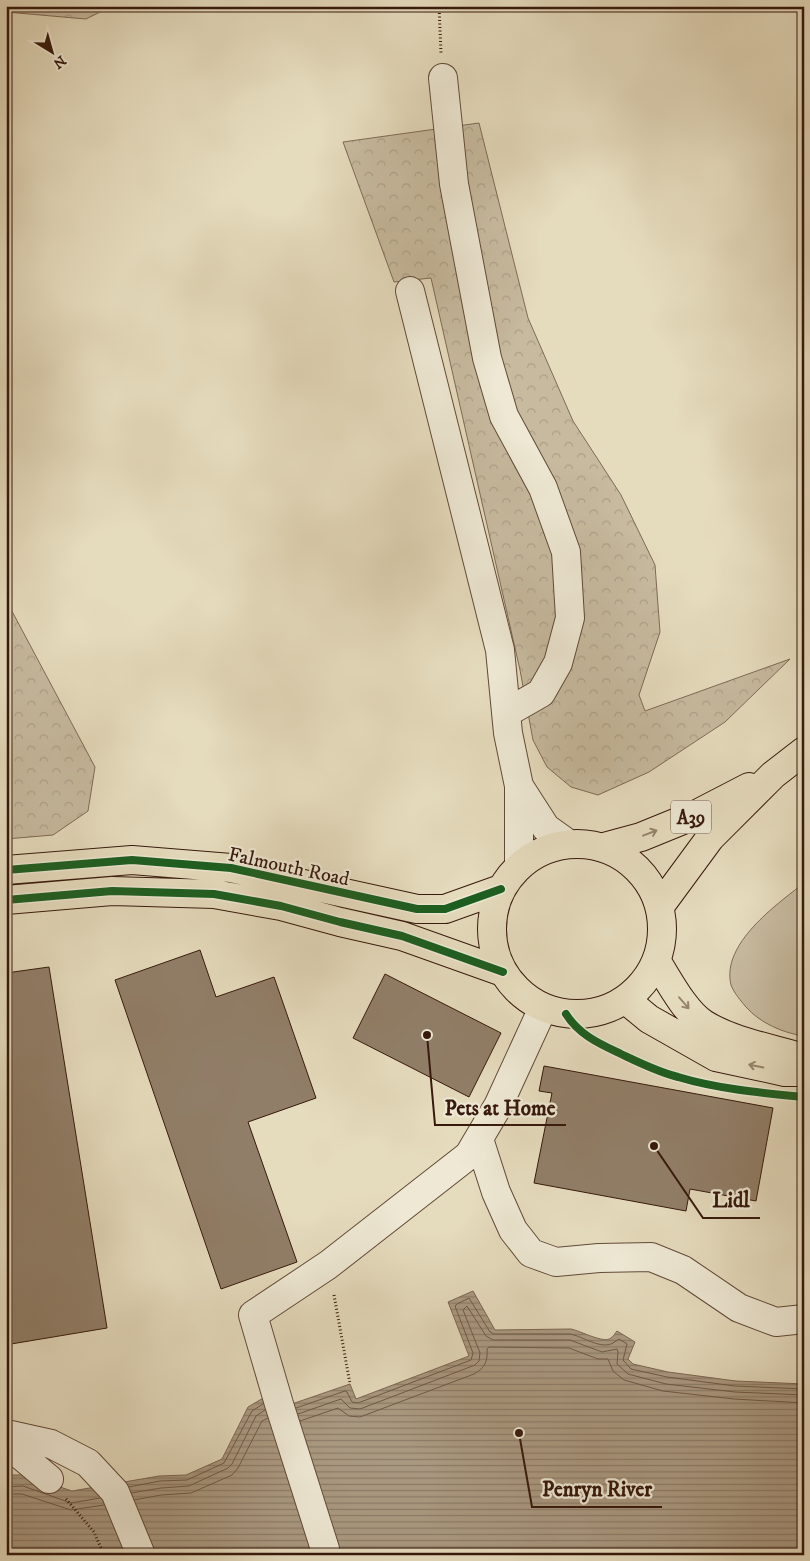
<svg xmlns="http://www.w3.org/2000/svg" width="810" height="1561" font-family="'IM FELL DW Pica',serif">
  <defs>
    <pattern id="forest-crowns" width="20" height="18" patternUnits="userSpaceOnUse" patternTransform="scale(1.25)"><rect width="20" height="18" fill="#c7ba9f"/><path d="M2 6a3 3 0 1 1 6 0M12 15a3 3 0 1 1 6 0" fill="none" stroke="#ac9f88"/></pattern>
    <pattern id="water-rules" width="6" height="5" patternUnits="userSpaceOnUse" patternTransform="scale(1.25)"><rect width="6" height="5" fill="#aa9981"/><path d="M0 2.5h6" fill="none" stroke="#8b7c68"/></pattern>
  </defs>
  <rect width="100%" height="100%" fill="#e5dbbd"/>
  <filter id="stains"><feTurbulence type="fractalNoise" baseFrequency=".004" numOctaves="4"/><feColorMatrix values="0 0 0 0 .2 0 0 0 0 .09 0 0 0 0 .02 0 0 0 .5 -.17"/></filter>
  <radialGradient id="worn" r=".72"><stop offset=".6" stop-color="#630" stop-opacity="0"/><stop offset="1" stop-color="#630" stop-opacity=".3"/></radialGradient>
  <path fill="#c7ba9f" stroke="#7f6a56" d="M 804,883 L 804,1036 C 783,1033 760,1023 746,1007 C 741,1001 734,993 731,985 C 721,944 776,905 804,883 Z"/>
  <path fill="url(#forest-crowns)" stroke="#7f6a56" d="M 6,6 L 112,6 L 86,19 L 6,12 Z
    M 479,123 L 528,318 L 573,421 L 621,495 L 655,565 L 660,632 L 639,695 L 645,711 L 790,659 L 725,722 L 649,772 L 598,795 L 571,787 L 547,767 L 533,740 L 520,670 L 431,278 L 394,282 L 343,142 Z
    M 6,600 L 95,767 L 88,811 L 53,835 L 6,839 Z"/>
  <path fill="url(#water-rules)" stroke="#7c6652" d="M 473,1291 L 495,1330 L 571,1329 C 581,1331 604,1344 611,1338 C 614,1336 615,1333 617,1331 L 635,1342 L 628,1359 L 633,1364 L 668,1372 L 736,1381 L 804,1384 L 804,1555 L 6,1555 L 6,1475 L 24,1475 L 72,1491 L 159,1476 L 186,1475 L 222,1459 L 248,1407 L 265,1397 L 283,1407 L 350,1384 L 356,1399 L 469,1356 L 448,1302 Z"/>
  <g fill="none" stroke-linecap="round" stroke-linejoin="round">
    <path stroke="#705946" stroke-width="1" d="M 296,1408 L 345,1391 L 347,1392 L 352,1402 L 358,1403 L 471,1360 L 473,1353 L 455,1306 L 457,1304 L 469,1298 L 490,1332 L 494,1334 L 570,1334 C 582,1336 601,1350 613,1343 C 615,1342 617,1340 619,1339 L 627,1344 L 623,1360 L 631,1369 L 667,1377 L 735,1386 L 804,1389
      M 298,1414 L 341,1399 L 350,1408 L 360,1409 L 475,1365 L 479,1361 L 480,1353 L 463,1310 L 467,1306 L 486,1336 L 493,1340 L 570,1340 L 602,1352 L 617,1349 L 618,1352 L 617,1364 L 628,1374 L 666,1384 L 735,1392 L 804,1395
      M 300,1421 L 338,1408 L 349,1416 L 360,1417 L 474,1374 C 485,1368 488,1361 487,1349 L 489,1347 L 569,1348 L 598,1359 L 608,1359 L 613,1371 L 624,1380 L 663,1391 L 734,1399 L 804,1403
      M 6,1487 L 23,1486 L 71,1503 L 100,1498
      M 129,1487 L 160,1481 L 187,1480 L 224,1463 L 252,1411 L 263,1404
      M 131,1493 L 161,1488 L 189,1486 L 228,1468 L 232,1464 L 256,1416 L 265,1410
      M 6,1494 L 22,1494 L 71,1510 L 104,1505
      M 134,1500 L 161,1495 L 191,1493 L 232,1475 L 238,1468 L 262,1421 L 268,1418"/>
  </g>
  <path fill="#917e68" stroke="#37190c" d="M 200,950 L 216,997 L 274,977 L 316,1098 L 248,1122 L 297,1262 L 221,1289 L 115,980 Z
    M 49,967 L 107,1328 L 11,1344 L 6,1317 L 6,973 Z
    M 385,974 L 501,1033 L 469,1097 L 353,1038 Z
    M 544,1066 L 773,1108 L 756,1201 L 690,1189 L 686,1211 L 534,1183 L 552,1093 L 539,1091 Z"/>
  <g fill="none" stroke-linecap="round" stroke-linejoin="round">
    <defs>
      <path id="minor" d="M 443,78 L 454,184 L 487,358 L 504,416 L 543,488 L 566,552 L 570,618 L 558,663 L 541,693 L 506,713
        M 410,291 L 500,650 L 508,733 L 519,786 L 519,865
        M 519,786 L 546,828 L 567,843
        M 479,1139 L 496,1192 L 513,1230 L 531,1253 L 556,1262 L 599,1258 L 651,1257 L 683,1270 L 739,1308 L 776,1322 L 804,1319
        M 6,1434 L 51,1444 L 88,1463 L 115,1492 L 141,1555
        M 6,1443 L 49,1479
        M 325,1549 L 279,1404 L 253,1315 L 328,1265 L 469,1155 L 498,1106 L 543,1008"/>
      <path id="major" d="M 657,962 C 669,981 685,1012 704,1024 C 733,1042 771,1048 804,1058
        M 626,1000 L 649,1019 L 716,1057 L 785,1072 L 804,1072"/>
      <path id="highway" d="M492 929a85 85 0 1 1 170 0a85 85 0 1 1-170 0Z
        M 604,847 L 641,837 L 695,815 L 749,787
        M 6,870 L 132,860 L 231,868 L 417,909 L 445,909 L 501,889
        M 6,900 L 112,891 L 214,894 L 281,906 L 340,922 L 402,936 L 503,972
        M 660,906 L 710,838 L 773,775 L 804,751"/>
    </defs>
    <use href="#minor" stroke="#624a38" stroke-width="30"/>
    <use href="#major" stroke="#37190c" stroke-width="30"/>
    <use href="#highway" stroke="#37190c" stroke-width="30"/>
    <path stroke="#37190c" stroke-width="3" stroke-dasharray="1 2.5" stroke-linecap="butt" d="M 439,6 L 441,53
      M 334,1295 L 350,1384
      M 66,1499 L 94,1532 L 104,1555"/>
    <use href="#minor" stroke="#eee8d4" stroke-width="28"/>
    <use href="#major" stroke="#e5dbbd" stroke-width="28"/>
    <use href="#highway" stroke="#e5dbbd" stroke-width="28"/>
    <defs>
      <path id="cycleway" d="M 6,870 L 132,860 L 231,868 L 417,909 L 445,909 L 501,889
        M 6,900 L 112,891 L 214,894 L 281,906 L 340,922 L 402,936 L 503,972
        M 566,1014 C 579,1035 600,1044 621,1054 C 640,1063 658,1072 678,1077 C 718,1089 762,1093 804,1097"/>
    </defs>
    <use href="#cycleway" stroke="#eee8d4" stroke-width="11"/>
    <use href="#cycleway" stroke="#1b5e20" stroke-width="8"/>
  </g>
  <defs><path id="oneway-shaft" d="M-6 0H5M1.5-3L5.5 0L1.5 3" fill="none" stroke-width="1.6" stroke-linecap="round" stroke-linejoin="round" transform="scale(1.25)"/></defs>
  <g stroke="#97846d">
    <use href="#oneway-shaft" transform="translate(650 833) rotate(-21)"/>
    <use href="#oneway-shaft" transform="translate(684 1003) rotate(49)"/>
    <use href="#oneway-shaft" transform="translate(756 1066) rotate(-168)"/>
  </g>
  <g text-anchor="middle" stroke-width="4.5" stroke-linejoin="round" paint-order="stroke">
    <rect fill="#eee8d4" stroke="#6e5748" stroke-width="1" x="671" y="800.5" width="40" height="33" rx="4"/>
    <g font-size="19" font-weight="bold" fill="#37190c">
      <text x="691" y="824">A39</text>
    </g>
    <g font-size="20" fill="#37190c" stroke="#eee8d4">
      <text transform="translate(289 866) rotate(12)" y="7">Falmouth Road</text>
    </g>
  </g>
  <path fill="none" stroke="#37190c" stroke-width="2" d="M427 1035L435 1125H566M654 1146L703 1218H760M519 1433L532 1507H662"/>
  <g fill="#37190c" stroke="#eee8d4" stroke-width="2">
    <circle cx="427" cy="1035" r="5"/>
    <circle cx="654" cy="1146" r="5"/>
    <circle cx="519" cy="1433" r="5"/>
  </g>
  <g font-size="21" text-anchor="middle" font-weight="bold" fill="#37190c" stroke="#eee8d4" stroke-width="4.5" stroke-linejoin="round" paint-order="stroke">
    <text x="500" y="1115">Pets at Home</text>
    <text x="731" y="1207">Lidl</text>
    <text x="597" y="1496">Penryn River</text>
  </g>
  <rect width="810" height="1561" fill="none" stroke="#e5dbbd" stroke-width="25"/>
  <rect x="8" y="8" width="795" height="1546" fill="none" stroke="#37190c" stroke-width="2.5"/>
  <rect x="12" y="12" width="785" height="1536" fill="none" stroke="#37190c"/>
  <g transform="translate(52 52) rotate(143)" stroke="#eee8d4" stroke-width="4" paint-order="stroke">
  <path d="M0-4L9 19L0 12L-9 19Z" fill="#37190c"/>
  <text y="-8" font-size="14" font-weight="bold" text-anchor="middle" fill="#37190c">N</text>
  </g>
  <rect width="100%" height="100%" filter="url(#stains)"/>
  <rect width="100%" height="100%" fill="url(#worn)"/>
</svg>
